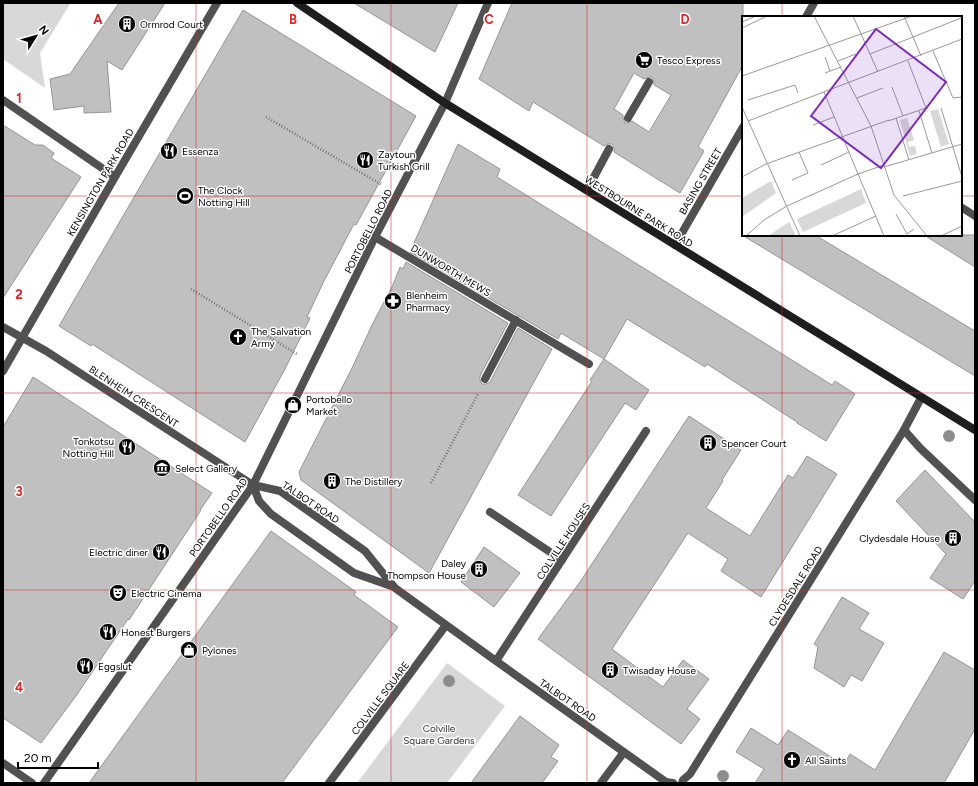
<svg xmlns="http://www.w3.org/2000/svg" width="978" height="786" font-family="Figtree,sans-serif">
  <rect width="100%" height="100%" fill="#fff"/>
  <path fill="#d8d8d8" d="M 3,3 L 69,3 L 70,4 L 40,53 L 45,88 L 3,59 Z
    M 447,663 L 505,706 L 447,783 L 357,783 Z"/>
  <path fill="#c0c0c0" stroke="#959595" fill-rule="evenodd" d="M 119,3 L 165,3 L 122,70 L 107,61 L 111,112 L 84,113 L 84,106 L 54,110 L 50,79 L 70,74 Z
    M 354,3 L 458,3 L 435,52 Z
    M 512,3 L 743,3 L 743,65 L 698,147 L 704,151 L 680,193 L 614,152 L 614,148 L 612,144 L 608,144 L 604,146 L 533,102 L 529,111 L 479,79 ZM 634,73 L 644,79 L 649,77 L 652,77 L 654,82 L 654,85 L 671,95 L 649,132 L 632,121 L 628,123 L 625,123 L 623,118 L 623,115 L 614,109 Z
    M 243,10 L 416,116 L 356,225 L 354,224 L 324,281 L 307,317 L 310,318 L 285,369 L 245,442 L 92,344 L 91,346 L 59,326 Z
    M 3,125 L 35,145 L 43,145 L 54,153 L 51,158 L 81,177 L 3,298 Z
    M 458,144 L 500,169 L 497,177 L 832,385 L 835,381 L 855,394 L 826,441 L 797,423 L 797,422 L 707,364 L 705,367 L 627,319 L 604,359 L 561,333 L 558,339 L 410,252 Z
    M 742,235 L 815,235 L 975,331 L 975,376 Z
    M 924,235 L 975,235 L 975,267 Z
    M 406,262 L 508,323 L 480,376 L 480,380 L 482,384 L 486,384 L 490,382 L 518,328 L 552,349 L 429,573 L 301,480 L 299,472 L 352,368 L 373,323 L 392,287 L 400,267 L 403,269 Z
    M 604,359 L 649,390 L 636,410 L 625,403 L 551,516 L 518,495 L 592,381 L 590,380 Z
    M 33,377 L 212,493 L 200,510 L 201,510 L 129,620 L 128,619 L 76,696 L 41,743 L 3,718 L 3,427 Z
    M 689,416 L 741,450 L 722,480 L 723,481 L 706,508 L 750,536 L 788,475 L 793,478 L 807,456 L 837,474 L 761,597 L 721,571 L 728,559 L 688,533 L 612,649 L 663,687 L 683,660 L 709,679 L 687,709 L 700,719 L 681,744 L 538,639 L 580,582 Z
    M 925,470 L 975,522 L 975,581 L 963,599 L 930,578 L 946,554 L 896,501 Z
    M 271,531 L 356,592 L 354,595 L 398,627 L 282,783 L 89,783 Z
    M 484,547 L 520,573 L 494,607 L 461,582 Z
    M 842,597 L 869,613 L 859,629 L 884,643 L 862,681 L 851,675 L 844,687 L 814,668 L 818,647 L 814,644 Z
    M 944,652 L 975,670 L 975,729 L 944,783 L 755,783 L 764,769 L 736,752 L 751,728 L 778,745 L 788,730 L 844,765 L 850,754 L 875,770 Z
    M 520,716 L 559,745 L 551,757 L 558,761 L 542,783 L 471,783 Z"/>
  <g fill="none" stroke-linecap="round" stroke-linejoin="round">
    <path stroke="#737373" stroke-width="2.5" stroke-dasharray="1 2" stroke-linecap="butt" d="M 266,117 L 382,185
      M 191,289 L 297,354
      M 431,483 L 478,394"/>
    <path stroke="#515151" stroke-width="8" d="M 628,118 L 649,82
      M 587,190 L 609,149
      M 904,430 L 920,448 L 975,500
      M 490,512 L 562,560"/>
    <path stroke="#515151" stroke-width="8" d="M 806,17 L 814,3
      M 3,100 L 115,177
      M 961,207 L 975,216
      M 375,237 L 589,364
      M 675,245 L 743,127
      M 3,327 L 46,351 L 253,485 L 280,491 L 365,551 L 395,588 L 496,661 L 666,782 L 673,783
      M 3,371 L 115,177 L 217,3
      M 485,379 L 516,320
      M 253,485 L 259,501 L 271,514 L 354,573 L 394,587
      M 496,661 L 646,431
      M 3,763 L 32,783
      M 44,783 L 253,485 L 375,237 L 445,103 L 488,3
      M 329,783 L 446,625
      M 601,783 L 624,752
      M 682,783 L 683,780 L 690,774 L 904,430 L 921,398"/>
    <path stroke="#1e1e1e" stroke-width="8" d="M 297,3 L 445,103 L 975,430"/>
  </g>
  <g fill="#8d8d8d">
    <circle cx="949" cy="436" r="6"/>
    <circle cx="449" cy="681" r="6"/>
    <circle cx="723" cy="776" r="6"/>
  </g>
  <path fill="none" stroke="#d62828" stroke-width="1" stroke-opacity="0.55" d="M 196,3 L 196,783M 391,3 L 391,783M 587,3 L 587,783M 782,3 L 782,17M 3,196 L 743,196M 961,196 L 975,196M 782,235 L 782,783M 3,393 L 975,393M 3,590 L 975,590"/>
  <defs>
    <symbol id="building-disc" viewBox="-11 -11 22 22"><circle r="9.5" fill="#000" stroke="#fff"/><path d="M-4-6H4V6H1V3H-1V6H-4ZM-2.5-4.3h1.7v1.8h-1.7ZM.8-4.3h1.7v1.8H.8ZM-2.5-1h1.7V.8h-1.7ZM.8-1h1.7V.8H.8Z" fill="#fff"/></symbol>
    <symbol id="supermarket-disc" viewBox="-11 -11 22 22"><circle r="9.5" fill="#000" stroke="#fff"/><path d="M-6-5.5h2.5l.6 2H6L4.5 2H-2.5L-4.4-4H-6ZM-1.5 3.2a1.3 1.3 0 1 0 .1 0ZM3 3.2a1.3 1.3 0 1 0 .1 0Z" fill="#fff"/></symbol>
    <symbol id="restaurant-disc" viewBox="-11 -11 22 22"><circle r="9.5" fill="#000" stroke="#fff"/><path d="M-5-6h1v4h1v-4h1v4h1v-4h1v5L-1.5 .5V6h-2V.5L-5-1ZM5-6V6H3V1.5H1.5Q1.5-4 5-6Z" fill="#fff"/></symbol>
    <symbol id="stadium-disc" viewBox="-11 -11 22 22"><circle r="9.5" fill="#000" stroke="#fff"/><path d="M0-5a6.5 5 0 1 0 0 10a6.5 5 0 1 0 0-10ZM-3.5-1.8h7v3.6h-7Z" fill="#fff"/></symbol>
    <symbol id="pharmacy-disc" viewBox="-11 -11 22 22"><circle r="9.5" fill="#000" stroke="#fff"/><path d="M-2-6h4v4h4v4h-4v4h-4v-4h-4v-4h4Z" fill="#fff"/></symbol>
    <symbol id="church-disc" viewBox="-11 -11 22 22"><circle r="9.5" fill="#000" stroke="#fff"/><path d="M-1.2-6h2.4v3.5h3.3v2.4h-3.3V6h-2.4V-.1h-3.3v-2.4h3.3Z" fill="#fff"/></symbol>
    <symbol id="shop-disc" viewBox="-11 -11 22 22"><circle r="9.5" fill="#000" stroke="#fff"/><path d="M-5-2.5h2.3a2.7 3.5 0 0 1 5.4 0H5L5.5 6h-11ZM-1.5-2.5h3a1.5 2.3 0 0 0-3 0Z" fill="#fff"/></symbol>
    <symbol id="museum-disc" viewBox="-11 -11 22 22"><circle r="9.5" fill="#000" stroke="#fff"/><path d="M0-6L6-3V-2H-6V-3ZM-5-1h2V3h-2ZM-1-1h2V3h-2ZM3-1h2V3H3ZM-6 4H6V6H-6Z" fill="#fff"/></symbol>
    <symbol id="theatre-disc" viewBox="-11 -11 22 22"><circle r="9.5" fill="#000" stroke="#fff"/><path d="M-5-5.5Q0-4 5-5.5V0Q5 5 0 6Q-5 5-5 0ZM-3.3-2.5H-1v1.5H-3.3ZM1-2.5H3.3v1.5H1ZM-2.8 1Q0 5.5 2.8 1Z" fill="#fff"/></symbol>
  </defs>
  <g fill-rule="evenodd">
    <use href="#building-disc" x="117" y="14" width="20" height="20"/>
    <use href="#supermarket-disc" x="634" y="50" width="20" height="20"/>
    <use href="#restaurant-disc" x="159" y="141" width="20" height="20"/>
    <use href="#restaurant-disc" x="355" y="150" width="20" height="20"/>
    <use href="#stadium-disc" x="175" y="186" width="20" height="20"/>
    <use href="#pharmacy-disc" x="383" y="291" width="20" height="20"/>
    <use href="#church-disc" x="228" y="327" width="20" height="20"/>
    <use href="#shop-disc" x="283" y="395" width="20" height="20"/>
    <use href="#building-disc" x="698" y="433" width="20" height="20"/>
    <use href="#restaurant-disc" x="117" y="437" width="20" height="20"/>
    <use href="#museum-disc" x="152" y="458" width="20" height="20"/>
    <use href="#building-disc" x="322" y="471" width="20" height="20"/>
    <use href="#building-disc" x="943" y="528" width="20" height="20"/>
    <use href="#restaurant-disc" x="151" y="542" width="20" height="20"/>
    <use href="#building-disc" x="469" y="559" width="20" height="20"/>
    <use href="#theatre-disc" x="108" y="583" width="20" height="20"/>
    <use href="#restaurant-disc" x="98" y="622" width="20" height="20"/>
    <use href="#shop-disc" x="179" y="640" width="20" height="20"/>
    <use href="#restaurant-disc" x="75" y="656" width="20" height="20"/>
    <use href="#building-disc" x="600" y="660" width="20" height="20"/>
    <use href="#church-disc" x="782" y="750" width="20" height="20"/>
  </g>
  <g text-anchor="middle" stroke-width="3" stroke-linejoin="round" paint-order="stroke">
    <g font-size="10" fill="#000" stroke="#fff" text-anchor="start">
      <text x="140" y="28">Ormrod Court</text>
      <text x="657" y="64">Tesco Express</text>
      <text x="182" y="155">Essenza</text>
      <text x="378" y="158">Zaytoun<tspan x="378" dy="12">Turkish Grill</tspan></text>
      <text x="198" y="194">The Clock<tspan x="198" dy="12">Notting Hill</tspan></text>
      <text x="406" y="299">Blenheim<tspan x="406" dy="12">Pharmacy</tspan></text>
      <text x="251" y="335">The Salvation<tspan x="251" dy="12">Army</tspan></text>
      <text x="306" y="403">Portobello<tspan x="306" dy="12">Market</tspan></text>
      <text x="114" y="445" text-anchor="end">Tonkotsu<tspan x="114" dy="12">Notting Hill</tspan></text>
      <text x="721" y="447">Spencer Court</text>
      <text x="175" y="472">Select Gallery</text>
      <text x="345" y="485">The Distillery</text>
      <text x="940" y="542" text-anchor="end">Clydesdale House</text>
      <text x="148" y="556" text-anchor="end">Electric diner</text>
      <text x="466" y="567" text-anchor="end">Daley<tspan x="466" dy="12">Thompson House</tspan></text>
      <text x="131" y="597">Electric Cinema</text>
      <text x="121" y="636">Honest Burgers</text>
      <text x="202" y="654">Pylones</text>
      <text x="98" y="670">Eggslut</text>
      <text x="623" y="674">Twisaday House</text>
      <text x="805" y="764">All Saints</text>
    </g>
    <g font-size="10" fill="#000" stroke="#fff">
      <text transform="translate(700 181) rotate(-60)" y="4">BASING STREET</text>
      <text transform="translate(100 182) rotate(-60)" y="4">KENSINGTON PARK ROAD</text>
      <text transform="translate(639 211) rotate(32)" y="4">WESTBOURNE PARK ROAD</text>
      <text transform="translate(368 231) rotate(-63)" y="4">PORTOBELLO ROAD</text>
      <text transform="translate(451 270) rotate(31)" y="4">DUNWORTH MEWS</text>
      <text transform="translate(134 396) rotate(33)" y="4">BLENHEIM CRESCENT</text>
      <text transform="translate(311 502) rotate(34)" y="4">TALBOT ROAD</text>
      <text transform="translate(218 517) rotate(-55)" y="4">PORTOBELLO ROAD</text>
      <text transform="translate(563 541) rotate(-57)" y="4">COLVILLE HOUSES</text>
      <text transform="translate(795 586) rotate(-58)" y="4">CLYDESDALE ROAD</text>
      <text transform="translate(380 698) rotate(-53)" y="4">COLVILLE SQUARE</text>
      <text transform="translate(568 700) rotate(35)" y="4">TALBOT ROAD</text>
    </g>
    <g font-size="10" fill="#2f2f2f" stroke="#fff">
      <text x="439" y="732">Colville<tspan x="439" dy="12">Square Gardens</tspan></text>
    </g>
  </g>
  <g transform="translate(742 16)">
    <rect width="220" height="220" fill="#fff"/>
    <path d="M 196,93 L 207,128 L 199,131 L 188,95 ZM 165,102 L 172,124 L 166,126 L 167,131 L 173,130 L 175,138 L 168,140 L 158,104 ZM 29,165 L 34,177 L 0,201 L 0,182 ZM 119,173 L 124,187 L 61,216 L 55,203 ZM 47,206 L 53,218 L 51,220 L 26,220 Z" fill="#d8d8d8"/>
    <path fill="none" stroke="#999" stroke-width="1" d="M 72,0 L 129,110 L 152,179 L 185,220M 111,0 L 136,56M 162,0 L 179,40M 0,6 L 14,0M 0,12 L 25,0M 191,35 L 211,82 L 220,81M 128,38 L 219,2M 83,41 L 88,55M 96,45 L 114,38M 83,57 L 99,51M 0,60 L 170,0M 150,71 L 161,100M 82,76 L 116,158 L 142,149M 115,82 L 141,72M 6,84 L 53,69 L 56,77M 0,91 L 58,220M 199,92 L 220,161M 177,95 L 190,137M 154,102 L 167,144M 6,105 L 220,23M 146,105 L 184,92 L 166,45M 71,109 L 92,101M 79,149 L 107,136M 142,151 L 220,128M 0,161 L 24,148 L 147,104M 50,164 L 66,157 L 57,136M 161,180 L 220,165M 45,190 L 116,158 L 142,220M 154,198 L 165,218 L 172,213M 4,220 L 22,204 L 45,190M 90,220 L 134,200M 199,220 L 220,210"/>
    <path fill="#7b2cbf" fill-opacity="0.15" stroke="#7b2cbf" stroke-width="2" d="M 134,13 L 204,66 L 139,152 L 69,100 Z"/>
    <rect width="220" height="220" fill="none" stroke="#000" stroke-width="2"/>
  </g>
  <g font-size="13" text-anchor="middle" font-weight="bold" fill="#d62828" stroke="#fff" stroke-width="3" stroke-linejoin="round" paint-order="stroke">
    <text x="98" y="24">A</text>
    <text x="293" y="24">B</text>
    <text x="489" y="24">C</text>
    <text x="685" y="24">D</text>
    <text x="19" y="103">1</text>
    <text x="19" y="299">2</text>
    <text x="19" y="496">3</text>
    <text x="19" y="692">4</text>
  </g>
  <rect width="978" height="786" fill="none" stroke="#000000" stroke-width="8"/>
  <g transform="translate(36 36) rotate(53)" stroke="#ffffff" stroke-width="3" paint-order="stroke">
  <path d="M0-3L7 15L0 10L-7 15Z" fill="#000000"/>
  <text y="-6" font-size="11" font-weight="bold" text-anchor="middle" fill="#000000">N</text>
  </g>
  <path d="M18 762v6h80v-6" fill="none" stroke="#000000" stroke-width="2"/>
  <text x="24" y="762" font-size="12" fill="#000000" stroke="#ffffff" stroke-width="3" paint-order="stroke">20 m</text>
</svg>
